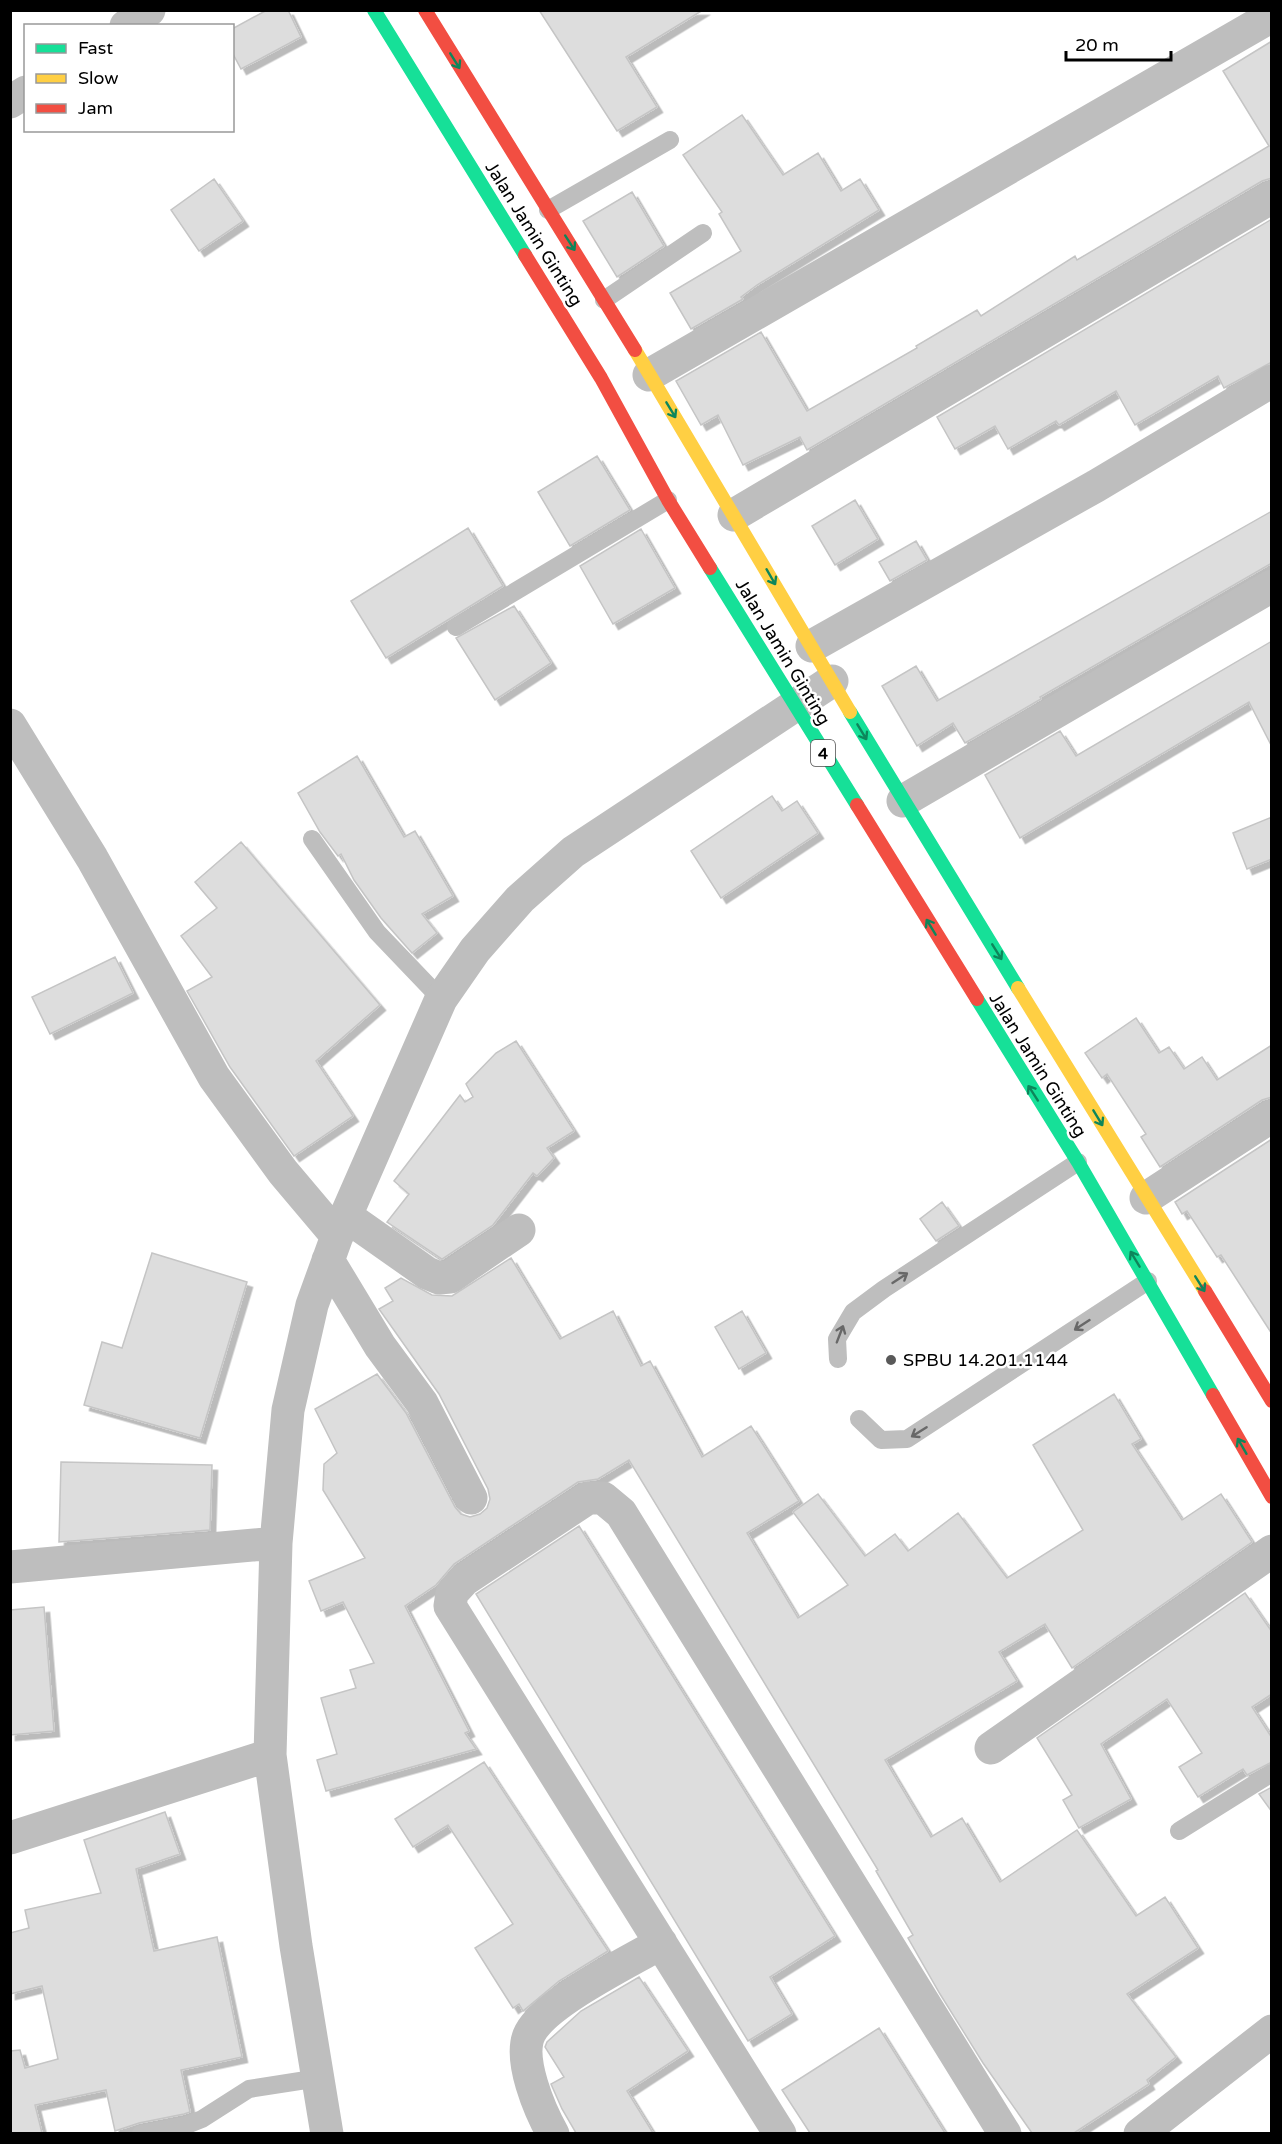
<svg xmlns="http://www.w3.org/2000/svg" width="1282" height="2144" font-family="'Varela Round',sans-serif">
  <defs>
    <filter id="shadow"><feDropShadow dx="5.5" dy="5.5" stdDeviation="0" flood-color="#0004"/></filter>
  </defs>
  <rect width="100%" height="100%" fill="#fff"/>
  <path fill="#ddd" stroke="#c5c5c5" stroke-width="1.5" filter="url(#shadow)" d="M 267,10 L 288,10 L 301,37 L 241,69 L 232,52 L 232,29 Z
    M 539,10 L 703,10 L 626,57 L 657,107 L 617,131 Z
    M 1272,41 L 1272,178 L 1262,181 L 807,450 L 800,437 L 743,465 L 718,415 L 701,425 L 676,381 L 761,332 L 807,411 L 917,348 L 916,346 L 977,310 L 981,316 L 1075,256 L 1077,260 L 1269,146 L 1223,71 Z
    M 742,115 L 783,175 L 818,153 L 841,191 L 860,179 L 879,210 L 757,285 L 741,297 L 743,299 L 691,329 L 670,293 L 741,251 L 719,214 L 722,212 L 683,155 Z
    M 214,179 L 243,221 L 199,251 L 171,210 Z
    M 632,192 L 664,246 L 617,277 L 583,221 Z
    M 1272,219 L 1272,362 L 1224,388 L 1218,376 L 1135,425 L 1116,391 L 1059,425 L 1056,421 L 1008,449 L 995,426 L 955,449 L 937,417 Z
    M 597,456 L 630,510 L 570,546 L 538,492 Z
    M 855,500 L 878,539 L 835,565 L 812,526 Z
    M 1272,511 L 1272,563 L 1040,697 L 1041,699 L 965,743 L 953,723 L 917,746 L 882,686 L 916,666 L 937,701 Z
    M 468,528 L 503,586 L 386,658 L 351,601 Z
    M 641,529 L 675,588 L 613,624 L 580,566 Z
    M 916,541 L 927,560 L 890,581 L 879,562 Z
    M 514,606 L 551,663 L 495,700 L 456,638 Z
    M 1272,641 L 1272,747 L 1249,702 L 1020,838 L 985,775 L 1060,731 L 1076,756 Z
    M 357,756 L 404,837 L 415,831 L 453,896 L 422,914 L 437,933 L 412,953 L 381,918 L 354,880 L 341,854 L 338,856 L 320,832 L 298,793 Z
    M 772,796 L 782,811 L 797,801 L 818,833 L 721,898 L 691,851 Z
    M 1272,817 L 1272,859 L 1247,869 L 1233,833 Z
    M 241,842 L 380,1005 L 316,1061 L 353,1116 L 294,1156 L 230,1067 L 187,991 L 212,977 L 181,936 L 217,908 L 195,882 Z
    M 115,957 L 133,993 L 50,1034 L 32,997 Z
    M 1136,1018 L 1159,1053 L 1169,1047 L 1184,1069 L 1202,1057 L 1217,1080 L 1272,1045 L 1272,1097 L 1262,1100 L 1160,1167 L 1141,1137 L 1146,1134 L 1107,1074 L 1102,1078 L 1085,1053 Z
    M 516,1041 L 574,1131 L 547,1148 L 554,1158 L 537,1176 L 533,1173 L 493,1225 L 442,1259 L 387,1222 L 409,1194 L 394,1181 L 460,1095 L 465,1102 L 473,1097 L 466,1084 L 496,1053 Z
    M 1272,1139 L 1272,1334 L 1221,1255 L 1217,1257 L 1187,1211 L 1182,1214 L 1175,1202 Z
    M 942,1202 L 959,1226 L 936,1241 L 920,1219 Z
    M 152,1253 L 247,1282 L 200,1438 L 84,1405 L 102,1342 L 122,1348 Z
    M 511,1258 L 560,1339 L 613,1311 L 641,1366 L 650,1361 L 702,1457 L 751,1426 L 799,1501 L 747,1533 L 798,1618 L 848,1585 L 793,1512 L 818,1494 L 865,1556 L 895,1534 L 908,1551 L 958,1513 L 1007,1578 L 1083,1530 L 1033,1445 L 1114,1394 L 1141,1439 L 1132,1444 L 1182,1520 L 1221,1494 L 1252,1542 L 1072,1668 L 1045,1624 L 999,1652 L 1017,1681 L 885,1760 L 931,1837 L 962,1818 L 1000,1882 L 1077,1830 L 1136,1916 L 1165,1897 L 1198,1948 L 1127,1994 L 1176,2057 L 1147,2080 L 1149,2084 L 1074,2133 L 1032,2133 L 983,2063 L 940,1994 L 908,1938 L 913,1935 L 876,1871 L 878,1870 L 629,1460 L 598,1479 L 578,1482 L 454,1564 L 436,1585 L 405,1606 L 469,1731 L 465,1733 L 476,1749 L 326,1791 L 317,1760 L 337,1754 L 321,1698 L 356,1688 L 350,1670 L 374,1663 L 343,1602 L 321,1611 L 309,1581 L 365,1558 L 323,1490 L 324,1464 L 337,1453 L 315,1409 L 377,1374 L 406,1413 L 455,1507 L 461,1514 L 470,1517 L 480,1514 L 487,1508 L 490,1499 L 488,1489 L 439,1394 L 379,1309 L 393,1301 L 385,1288 L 401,1278 L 432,1295 L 452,1296 Z
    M 742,1311 L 766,1353 L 739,1369 L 715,1327 Z
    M 61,1462 L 212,1465 L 210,1530 L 59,1542 Z
    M 579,1526 L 835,1936 L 770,1977 L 792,2014 L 748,2041 L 476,1594 Z
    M 1245,1593 L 1272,1632 L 1272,1694 L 1252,1707 L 1272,1738 L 1272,1762 L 1247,1775 L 1243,1769 L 1198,1797 L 1179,1767 L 1202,1753 L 1167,1699 L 1101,1744 L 1131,1799 L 1079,1828 L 1063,1800 L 1072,1795 L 1037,1738 Z
    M 44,1607 L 54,1731 L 10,1735 L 10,1610 Z
    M 484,1762 L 608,1951 L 559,1981 L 523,2011 L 519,2004 L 513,2008 L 475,1948 L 513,1924 L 448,1825 L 413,1847 L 395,1819 Z
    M 1272,1787 L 1272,1812 L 1259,1794 Z
    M 165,1812 L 180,1854 L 136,1869 L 154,1951 L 217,1937 L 242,2057 L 181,2070 L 190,2112 L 184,2114 L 139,2123 L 115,2131 L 106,2090 L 35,2105 L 42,2133 L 10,2133 L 10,2051 L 20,2050 L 25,2068 L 58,2059 L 42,1986 L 10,1994 L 10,1933 L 29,1928 L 25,1910 L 101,1893 L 84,1840 Z
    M 639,1977 L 688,2051 L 627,2091 L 653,2133 L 576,2133 L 562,2109 L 551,2084 L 564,2077 L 545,2047 L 547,2042 L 581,2011 Z
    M 879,2028 L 945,2133 L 810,2133 L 782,2090 Z"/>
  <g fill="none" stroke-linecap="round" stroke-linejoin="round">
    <path stroke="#bebebe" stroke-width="18" d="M 548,210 L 670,140
      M 604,300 L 703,233
      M 456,627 L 668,500
      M 312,839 L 377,932 L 441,999
      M 838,1359 L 837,1339 L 853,1312 L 884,1289 L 1078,1162
      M 859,1419 L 881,1440 L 907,1439 L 1148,1281
      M 1179,1831 L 1272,1773
      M 141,2134 L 187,2125 L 202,2119 L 249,2089 L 319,2078"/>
    <path stroke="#bebebe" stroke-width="33" d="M 126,26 L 149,10
      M 10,102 L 26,92
      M 649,375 L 1272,16
      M 734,515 L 1272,197
      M 812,646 L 1096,486 L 1272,381
      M 10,725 L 92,858 L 214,1077 L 283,1172 L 337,1236
      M 903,801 L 1272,586
      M 1146,1198 L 1272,1116
      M 346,1216 L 427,1273 L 439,1278 L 450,1277 L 519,1230
      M 328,1260 L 380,1346 L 422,1403 L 471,1498
      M 10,1567 L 276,1543
      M 991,1748 L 1272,1551
      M 10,1838 L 270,1755
      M 327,2134 L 296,1946 L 270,1755 L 276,1543 L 288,1410 L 312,1305 L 337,1236 L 441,999 L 475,950 L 520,899 L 573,852 L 832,681
      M 553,2134 C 540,2111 517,2058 530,2033 C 546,2002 629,1962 661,1943
      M 780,2134 L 450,1606 L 452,1593 L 464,1580 L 588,1498 L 603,1498 L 621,1513 L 1005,2134
      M 1140,2134 L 1272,2031"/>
    <path stroke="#16e098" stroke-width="14" d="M 374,10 L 525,255
      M 710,568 L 857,805
      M 850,712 L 1018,988
      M 977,999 L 1078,1162 L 1213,1395"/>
    <path stroke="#ffcf43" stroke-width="14" d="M 635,350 L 850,712
      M 1018,988 L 1205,1291"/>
    <path stroke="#f24e42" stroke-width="14" d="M 425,10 L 635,350
      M 525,255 L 601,378 L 668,500 L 710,568
      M 857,805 L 977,999
      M 1205,1291 L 1272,1401
      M 1213,1395 L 1272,1497"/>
  </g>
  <defs><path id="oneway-shaft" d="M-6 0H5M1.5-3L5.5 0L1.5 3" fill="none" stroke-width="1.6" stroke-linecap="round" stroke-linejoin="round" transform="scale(1.5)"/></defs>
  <g stroke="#0d865b">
    <use href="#oneway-shaft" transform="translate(455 61) rotate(58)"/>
    <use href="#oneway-shaft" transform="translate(570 243) rotate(57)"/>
    <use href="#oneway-shaft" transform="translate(671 410) rotate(59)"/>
    <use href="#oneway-shaft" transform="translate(771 577) rotate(60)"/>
    <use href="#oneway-shaft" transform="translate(862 732) rotate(59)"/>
    <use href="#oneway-shaft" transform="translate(931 927) rotate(-121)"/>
    <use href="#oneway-shaft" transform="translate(997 952) rotate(58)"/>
    <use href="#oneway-shaft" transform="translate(1033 1093) rotate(-123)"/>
    <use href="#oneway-shaft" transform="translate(1098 1118) rotate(59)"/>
    <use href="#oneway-shaft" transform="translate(1135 1259) rotate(-121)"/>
    <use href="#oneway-shaft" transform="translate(1200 1284) rotate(58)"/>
    <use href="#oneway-shaft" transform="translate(1242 1446) rotate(-120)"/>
  </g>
  <g stroke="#686868">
    <use href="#oneway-shaft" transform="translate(900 1278) rotate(-33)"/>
    <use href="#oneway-shaft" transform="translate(1082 1325) rotate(147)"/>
    <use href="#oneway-shaft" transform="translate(840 1334) rotate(-69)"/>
    <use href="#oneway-shaft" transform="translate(919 1432) rotate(148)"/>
  </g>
  <circle fill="#595959" stroke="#fff" stroke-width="2" cx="891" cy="1360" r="6"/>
  <g text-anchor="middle" stroke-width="5" stroke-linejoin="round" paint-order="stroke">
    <rect fill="#fff" stroke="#4c4c4c" stroke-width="1.5" x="811" y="740" width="24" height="26" rx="4.5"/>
    <g font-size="16" font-weight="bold" fill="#000">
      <text x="823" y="759">4</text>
    </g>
    <g font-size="18" fill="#000" stroke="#fff">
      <text transform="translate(534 234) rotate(58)" y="6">Jalan Jamin Ginting</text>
      <text transform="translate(783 652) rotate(59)" y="6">Jalan Jamin Ginting</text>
      <text transform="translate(1038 1065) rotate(58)" y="6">Jalan Jamin Ginting</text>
    </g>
    <g font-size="18" fill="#000" stroke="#fff" text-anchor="start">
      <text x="903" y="1366">SPBU 14.201.1144</text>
    </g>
  </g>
  <rect width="1282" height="2144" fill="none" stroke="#000000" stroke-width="24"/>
  <rect x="24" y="24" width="210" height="108" fill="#ffffff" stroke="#999999" stroke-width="1.5"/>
  <rect x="36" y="44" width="30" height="9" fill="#16e098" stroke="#999999" stroke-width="1.5"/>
  <text x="78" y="54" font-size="18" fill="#000000">Fast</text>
  <rect x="36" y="74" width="30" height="9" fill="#ffcf43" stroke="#999999" stroke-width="1.5"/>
  <text x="78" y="84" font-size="18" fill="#000000">Slow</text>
  <rect x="36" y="104" width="30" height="9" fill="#f24e42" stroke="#999999" stroke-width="1.5"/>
  <text x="78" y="114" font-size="18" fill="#000000">Jam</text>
  <path d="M1066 51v9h105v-9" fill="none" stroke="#000000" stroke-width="3"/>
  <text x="1075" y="51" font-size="18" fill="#000000" stroke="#ffffff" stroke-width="4.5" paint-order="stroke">20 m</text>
</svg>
